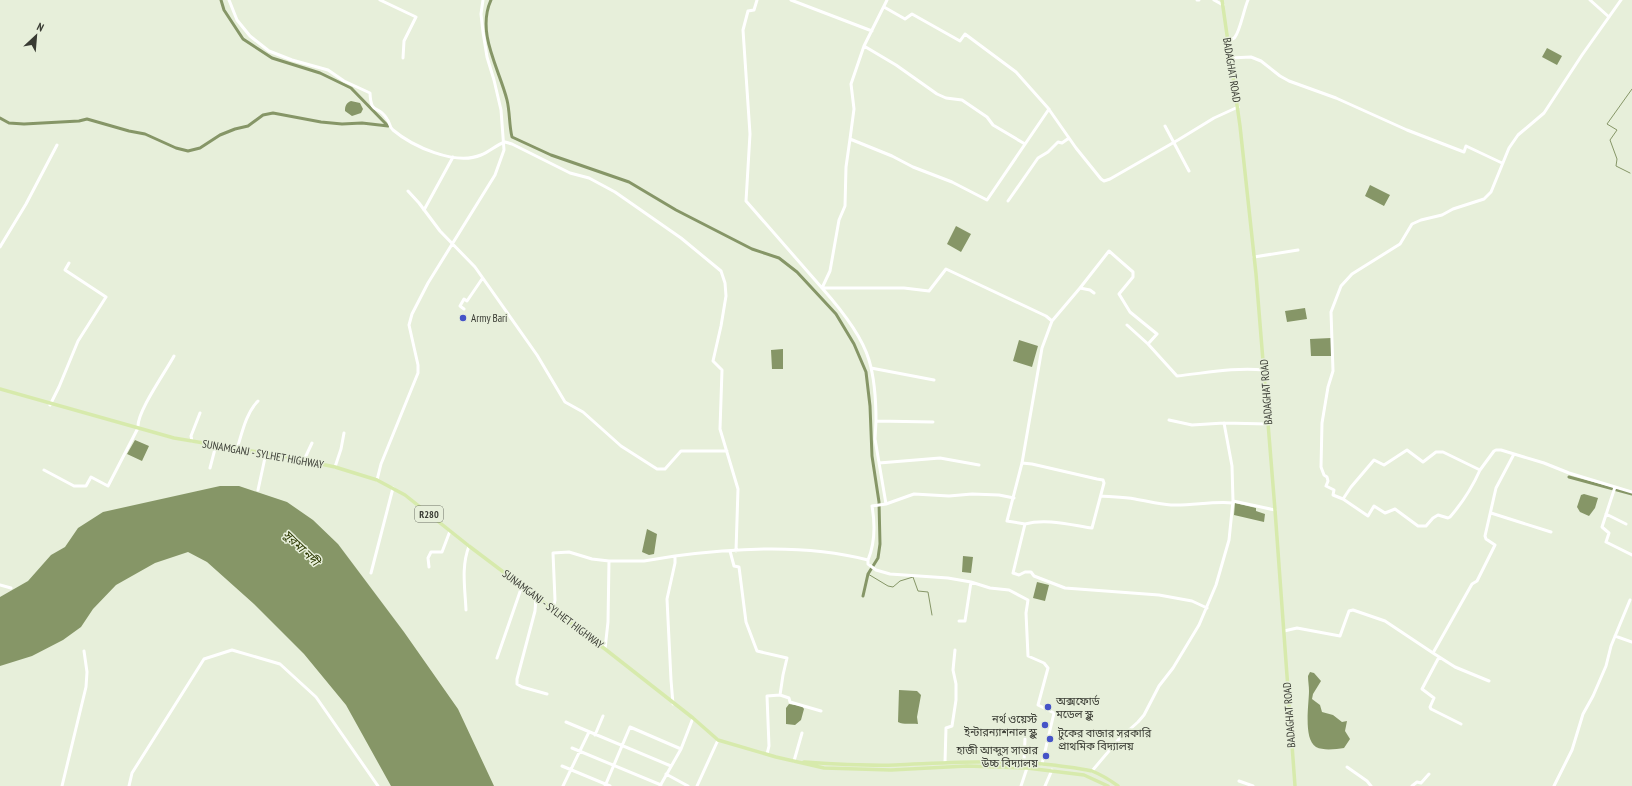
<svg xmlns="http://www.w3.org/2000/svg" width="1632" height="786" font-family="'PT Sans Narrow','Noto Sans Bengali',sans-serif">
  <rect width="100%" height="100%" fill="#e7efda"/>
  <path fill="#869667" d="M 1547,48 L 1562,56 L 1557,65 L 1542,57 Z
    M 351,101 L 360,103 L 363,109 L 361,113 L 352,116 L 345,111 C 345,106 346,103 351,101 Z
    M 1370,185 L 1390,195 L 1384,206 L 1365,196 Z
    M 956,226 L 971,234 L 961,252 L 947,244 Z
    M 1305,308 L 1307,319 L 1287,322 L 1285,311 Z
    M 1331,338 L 1332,356 L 1311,356 L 1310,339 Z
    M 1019,340 L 1038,346 L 1032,367 L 1013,361 Z
    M 783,349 L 783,369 L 772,369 L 771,350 Z
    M 135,440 L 149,446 L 142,461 L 127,454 Z
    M 220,486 L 239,486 L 287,502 L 313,520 L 338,544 L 404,632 L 458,709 L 494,786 L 391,786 L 346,705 L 304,654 L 254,604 L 207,562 L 188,552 L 155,563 L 116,585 L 93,609 L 81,627 L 63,640 L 32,656 L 0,666 L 0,597 L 28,581 L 51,555 L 65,547 L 78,528 L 103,512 Z
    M 1584,494 L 1598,498 L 1595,508 L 1589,516 L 1580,512 L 1577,507 L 1581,495 Z
    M 1235,503 L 1256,508 L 1256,511 L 1265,514 L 1264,522 L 1234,515 Z
    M 647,529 L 657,534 L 654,554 L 649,555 L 642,552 Z
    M 963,556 L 973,557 L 971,573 L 962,572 Z
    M 1037,582 L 1049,585 L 1045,601 L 1033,598 Z
    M 1310,672 L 1314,673 L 1321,681 L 1313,694 L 1312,699 L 1320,705 L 1322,712 L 1333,715 L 1342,722 L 1347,721 L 1345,731 L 1350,739 L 1344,748 C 1336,749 1324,751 1316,747 C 1303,739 1309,704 1309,691 C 1309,686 1308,681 1308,676 Z
    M 899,690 L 917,691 L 921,695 L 917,717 L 918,724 C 910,723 904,725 898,722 Z
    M 789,704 L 802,706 L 804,709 L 801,720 L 795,725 L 786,724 L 786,708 Z"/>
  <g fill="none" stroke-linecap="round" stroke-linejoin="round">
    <path stroke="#869667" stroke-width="1" d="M 1630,173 L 1616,166 L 1617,159 L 1610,140 L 1617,130 L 1607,124 L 1632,89
      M 868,574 L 888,586 L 893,587 L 900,581 L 913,577 L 918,591 L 928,592 L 932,615"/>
    <path stroke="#869667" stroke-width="3" d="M 491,0 C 476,33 499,68 507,100 C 510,112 509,125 512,137 L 551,155 L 629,182 L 676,210 L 752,249 L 779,258 L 797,272 L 836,314 L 854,344 L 866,372 L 870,406 L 872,456 L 879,502 L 880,544 L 878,558 L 868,574 L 863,596
      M 0,118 L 9,123 L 24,124 L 79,121 L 87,119 L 129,131 L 145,134 L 176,148 L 188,151 L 200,148 L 220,135 L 235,129 L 248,126 L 263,115 L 273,113 L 321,122 L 342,124 L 362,123 L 388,126 L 351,88 L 320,73 L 272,58 L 243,39 L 224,10 L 221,0
      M 1569,477 L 1632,494"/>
    <path stroke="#fff" stroke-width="3" d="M 229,0 L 237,20 L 250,36 L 269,51 L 292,60 L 328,70 L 344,81 L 370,93 C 371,116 378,104 387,119 C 390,122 389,127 393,130 C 412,146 455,166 481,155 C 489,152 496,145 505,142 L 512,144 L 570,173 L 589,178 L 615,192 L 681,238 L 721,271 L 725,283 L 726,296 L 721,326 L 713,361 L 722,370 L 720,429 L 738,489 L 736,551
      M 380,0 L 416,17 L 404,41 L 403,58
      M 757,0 L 754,10 L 748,11 L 743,30 L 750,134 L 746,201 L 822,288 L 830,271 L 839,220 L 845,206 L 846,167 L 850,139
      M 791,0 L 872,31
      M 887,0 L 864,46 L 851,84 L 854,109 L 850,139 L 892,156 L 913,167 L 952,182 L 987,200 L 1049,109
      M 1197,0 L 1199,0
      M 1214,0 L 1223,5
      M 1590,0 L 1609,17
      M 884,7 L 905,19 L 912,14 L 960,41 L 965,34 L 1016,72 L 1048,108 L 1076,148 L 1101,179 L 1104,181 L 1110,179 L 1178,140 L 1214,118 L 1238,107
      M 1227,41 C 1230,40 1234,39 1235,37 C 1240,31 1244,9 1248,0
      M 864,46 L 896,65 L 937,94 L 946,98 L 962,100 L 987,117 L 993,125 L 1025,144
      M 1230,58 L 1251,57 L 1261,61 L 1280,76 L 1289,81 L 1336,98 L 1407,130 L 1464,152 L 1466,146 L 1502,163
      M 1165,126 L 1189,171
      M 408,191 L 419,203 L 440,231 L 475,267 L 537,355 L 565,402 L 583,412 L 621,446 L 657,469 L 665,469 L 681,451 L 727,451
      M 1008,201 L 1038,158 L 1048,152 L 1058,142 L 1062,143 L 1069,138
      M 424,210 L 453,157
      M 0,247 L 26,204 L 57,145
      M 1254,257 L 1298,250
      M 1080,288 L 1109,251 L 1133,272 L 1133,277 L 1119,294 L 1130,312 L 1157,334 L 1148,344
      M 464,309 L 460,306 L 464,299 L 467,301 L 482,279
      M 1052,321 L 1042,348 L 1022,463 L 1007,521 L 1025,524 L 1013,573 L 1019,575 L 1025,572 L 1031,572 L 1034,576 L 1065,588 L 1159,595 L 1192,601 L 1207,608
      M 1127,325 L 1148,344 L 1177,376 C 1206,373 1235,367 1264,370
      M 871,368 L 934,380
      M 50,405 L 59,387 L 78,341 L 106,297 L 65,270 L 69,263
      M 1169,420 L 1192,425 L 1224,423
      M 876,421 C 876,400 875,380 869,360 C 862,336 838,306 822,288 L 904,288 L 929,291 L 946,269 L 1046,316 L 1052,321 L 1080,288 L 1090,290 L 1094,293
      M 192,441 L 191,436 L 200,413
      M 237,449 C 242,433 246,413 258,401
      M 304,460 L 312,443
      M 879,463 L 940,458 L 979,465
      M 1022,463 L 1032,464 L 1097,479 L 1103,480 L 1104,483 L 1092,528 C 1071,525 1046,518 1025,524
      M 335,467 L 341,449 L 344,433
      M 210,468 L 216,445
      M 44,470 L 74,486 L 86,486 L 91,477 L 108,486 L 138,428 C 136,413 166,371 174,356
      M 1480,470 C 1472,488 1463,502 1450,517 L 1448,518 L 1438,515 L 1433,518 L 1426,526 L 1418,526 L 1395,509 L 1385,513 L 1374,506 L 1368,516 L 1343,499 L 1351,487 L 1374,460 L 1384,465 L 1407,450 L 1423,462 L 1436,452 L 1443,452 L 1480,470 L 1494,451 L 1496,450 L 1501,450 L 1544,463 L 1569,473 L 1632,492
      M 377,480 L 381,464 L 418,373 L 418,365 L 409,325 L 412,314 L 428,283 L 495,175 L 504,150 L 501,110 L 494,80 L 487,57 L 483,32 L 481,14 L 483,0
      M 1615,487 L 1602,527 L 1609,533 L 1606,542 L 1632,555
      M 258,490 L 266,453
      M 1101,496 C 1112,497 1124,497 1135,499 C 1147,501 1159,504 1171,505 C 1192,506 1212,501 1233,503
      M 1343,499 L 1333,495 L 1334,490 L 1326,486 L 1328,481 L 1327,477 L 1324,475 L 1321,467 L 1322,423 L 1328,387 L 1333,371 L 1331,312 L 1341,286 L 1352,274 L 1400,244 L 1412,224 L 1421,220 L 1442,215 L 1453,209 L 1484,199 L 1491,192 L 1509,148 L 1518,135 L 1544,113 L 1582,55 L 1621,0
      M 1233,501 L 1275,510
      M 886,504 L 914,494 L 949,496 L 972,494 L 999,495 L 1014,498
      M 1491,513 L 1551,532
      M 1606,514 L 1626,524
      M 730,551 L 734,566 L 739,567 L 746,622 L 757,651 L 787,658 L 783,675 L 780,695 L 767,696 L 769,746 L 767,754
      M 868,560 L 868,564 L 876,570 L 890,574 L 948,578 L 971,582 L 965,621 L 959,621
      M 429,567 L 428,558 L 431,552 L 442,552 L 450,531
      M 371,573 L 393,488
      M 971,582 L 990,588 L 1009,590 L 1028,600 L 1026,613 L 1028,656 L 1044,663 L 1048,668 L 1038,705 L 1054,713 L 1042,764
      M 0,585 L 11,588
      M 536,597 L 535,611 L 517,679 L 517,684 L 522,687 L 547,694
      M 466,610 C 465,588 461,567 469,546
      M 553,610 L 555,600 L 553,553 L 569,552 L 592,559 L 609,561
      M 1284,631 L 1297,628 L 1340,636 L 1349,611 L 1353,610 L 1385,621 L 1433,653 L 1472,584 L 1477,581 L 1495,545 L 1486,539 L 1485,536 L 1496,488 L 1514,454
      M 1615,636 L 1632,642
      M 605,649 L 608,622 L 609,561 L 644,561 L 675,556
      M 1433,653 L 1455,667 L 1489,681
      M 1439,657 L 1422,689 L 1434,698 L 1430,707 L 1431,709 L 1461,724
      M 497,658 L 522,586
      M 780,695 L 789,698 L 790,702 L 821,711
      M 673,704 L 671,680 L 667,599 L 675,563 L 675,556 C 738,548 806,544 868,560 C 875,543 875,523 872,506 L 886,504 L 875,439 L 876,421 L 933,422
      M 566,722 L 671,766
      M 595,735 L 603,716
      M 572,748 L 661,785
      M 794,761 L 802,733
      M 945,762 L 946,728 L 952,726 L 956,700 L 956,684 L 953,670 L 955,650
      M 1024,762 L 1025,739
      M 562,766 L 610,786
      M 1347,767 L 1367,781 L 1371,786
      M 1092,771 L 1119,739 L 1138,722 L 1144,715 L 1159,686 L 1173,668 L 1199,625 L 1216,585 L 1229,540 L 1233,501 L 1232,466 L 1224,423 L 1268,424
      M 666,774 L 688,786
      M 1239,781 L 1253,786
      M 62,786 L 86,687 L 87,672 L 84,651
      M 129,786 L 132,773 L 204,659 L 232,650 L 280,664 L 316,697 L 378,786
      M 563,786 L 589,732
      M 605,786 L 630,727 L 681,749
      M 660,786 L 681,749 L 693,718
      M 697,786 L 718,740
      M 1021,786 L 1027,768
      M 1045,786 L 1052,770
      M 1412,786 L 1417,782 L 1421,783 L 1429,774
      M 1554,786 L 1572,750 L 1583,714 L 1593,696 L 1606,666 L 1611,646 L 1630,600"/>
    <path stroke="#d7eaac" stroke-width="3.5" d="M 1222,0 L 1240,126 L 1256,274 L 1275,510 L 1295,786
      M 0,389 L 174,438 L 288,457 L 335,467 L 377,480 L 405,495 L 469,546 L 605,649 L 693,718 L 718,740 L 776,757 L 824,768 L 891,770 L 967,766 L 1027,768 L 1084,775 L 1108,786
      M 804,762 C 834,764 865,766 895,765 C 948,763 1000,759 1053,765 C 1066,767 1079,768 1092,771 C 1102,775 1110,780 1118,786"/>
  </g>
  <g fill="#4553c7" stroke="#e7efda" stroke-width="1.5">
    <circle cx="463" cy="318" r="4"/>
    <circle cx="1048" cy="707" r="4"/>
    <circle cx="1045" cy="725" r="4"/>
    <circle cx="1050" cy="739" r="4"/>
    <circle cx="1046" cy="756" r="4"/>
  </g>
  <g text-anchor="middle" stroke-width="3" stroke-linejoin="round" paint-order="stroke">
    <rect fill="#e7efda" stroke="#6d7165" stroke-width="1" x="415" y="506" width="28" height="16" rx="3"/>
    <g font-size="10" font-weight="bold" fill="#393b33">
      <text x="429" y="518">R280</text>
    </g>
    <g font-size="11" fill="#393b33" stroke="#e7efda">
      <text transform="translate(1232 70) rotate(81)" y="4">BADAGHAT ROAD</text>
      <text transform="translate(1266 392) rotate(-94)" y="4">BADAGHAT ROAD</text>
      <text transform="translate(263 454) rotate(10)" y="4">SUNAMGANJ - SYLHET HIGHWAY</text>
      <text transform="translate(553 609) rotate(37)" y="4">SUNAMGANJ - SYLHET HIGHWAY</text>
      <text transform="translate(1289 715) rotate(-94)" y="4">BADAGHAT ROAD</text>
    </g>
    <g font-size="11" fill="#393b33" stroke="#e7efda" text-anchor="start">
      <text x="471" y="322">Army Bari</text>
      <text x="1056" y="705">অক্সফোর্ড<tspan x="1056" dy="13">মডেল স্কুল</tspan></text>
      <text x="1037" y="723" text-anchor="end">নর্থ ওয়েস্ট<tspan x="1037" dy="13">ইন্টারন্যাশনাল স্কুল</tspan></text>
      <text x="1058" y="737">টুকের বাজার সরকারি<tspan x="1058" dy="13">প্রাথমিক বিদ্যালয়</tspan></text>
      <text x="1038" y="754" text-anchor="end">হাজী আব্দুস সাত্তার<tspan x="1038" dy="13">উচ্চ বিদ্যালয়</tspan></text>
    </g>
    <g font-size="12" font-style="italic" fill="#2b3800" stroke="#e7efda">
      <text transform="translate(301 548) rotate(44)" y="4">সুরমা নদী</text>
    </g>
  </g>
  <g transform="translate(36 36) rotate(26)" stroke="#e7efda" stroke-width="3" paint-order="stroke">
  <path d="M0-3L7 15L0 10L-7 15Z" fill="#393b33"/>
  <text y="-6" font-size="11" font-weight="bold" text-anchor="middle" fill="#393b33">N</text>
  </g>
</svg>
